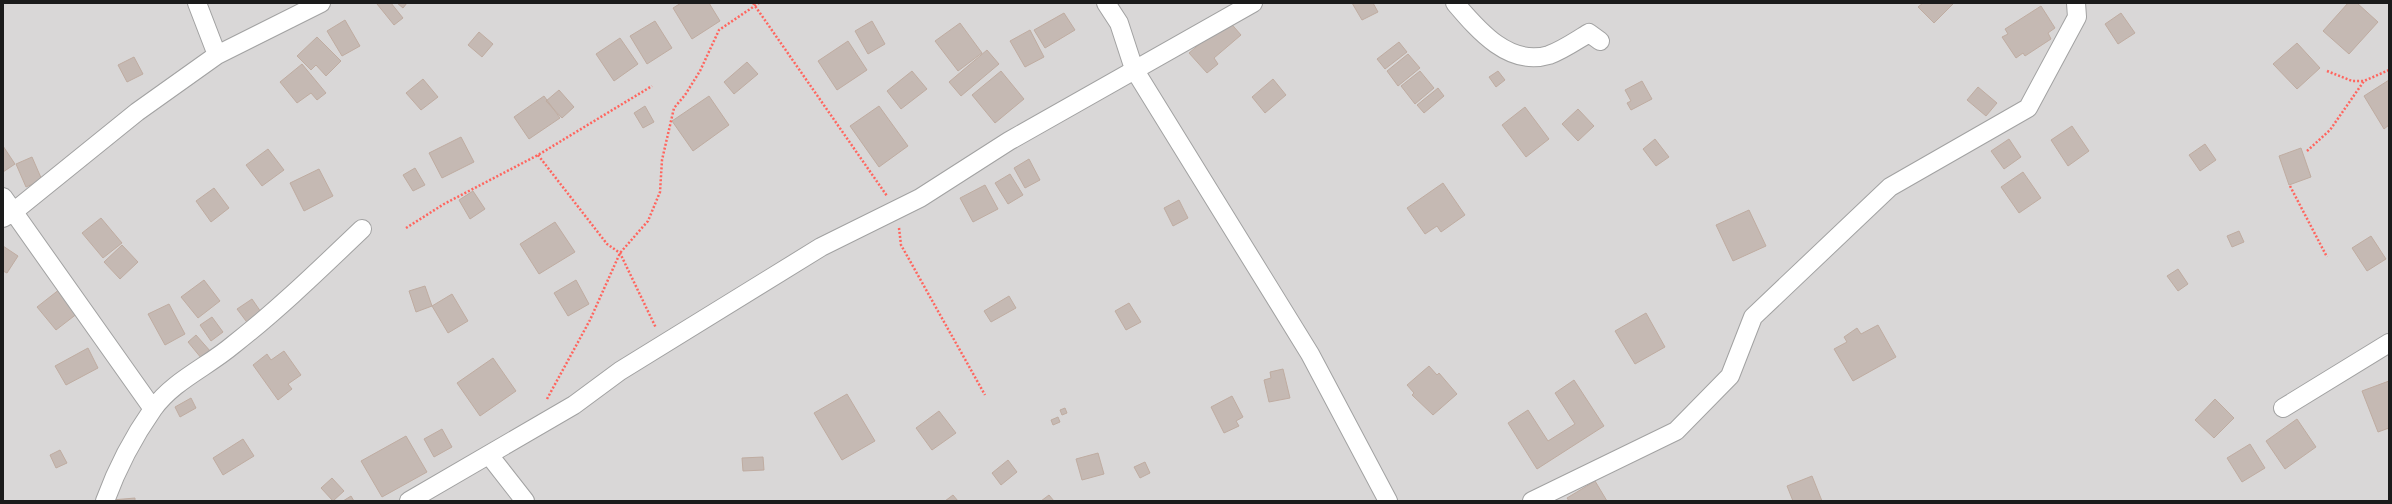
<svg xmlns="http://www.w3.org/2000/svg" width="2392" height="504" font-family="'Fira Sans Condensed',sans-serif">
  <rect width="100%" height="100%" fill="#ede7df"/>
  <path fill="#d9d7d7" d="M 3,3 L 2389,3 L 2389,501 L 3,501 Z"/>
  <path fill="#c5b9b3" stroke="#bfaca1" d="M 379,3 L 391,3 L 403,18 L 394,25 L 377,4 Z
    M 397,3 L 407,3 L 403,8 Z
    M 681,3 L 709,3 L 720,21 L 692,39 L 673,8 Z
    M 1352,3 L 1373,3 L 1378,12 L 1362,20 Z
    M 1923,3 L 1954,3 L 1934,23 L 1918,7 Z
    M 2348,3 L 2357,3 L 2378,22 L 2349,54 L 2323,31 Z
    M 2041,6 L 2055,28 L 2048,33 L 2051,39 L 2025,56 L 2023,53 L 2016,58 L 2002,37 L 2008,34 L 2005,29 Z
    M 1064,13 L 1075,30 L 1045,48 L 1034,30 Z
    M 2121,13 L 2135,33 L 2118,44 L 2105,24 Z
    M 345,20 L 360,46 L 342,56 L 327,31 Z
    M 1228,20 L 1241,35 L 1214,58 L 1218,64 L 1207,73 L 1189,53 Z
    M 655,21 L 672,48 L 647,64 L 630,36 Z
    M 872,21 L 885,44 L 868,54 L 855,31 Z
    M 960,23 L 982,53 L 958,71 L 935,41 Z
    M 1030,30 L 1044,57 L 1025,67 L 1010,41 Z
    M 479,32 L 493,44 L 482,57 L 468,45 Z
    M 317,37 L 341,61 L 326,76 L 316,65 L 311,70 L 297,56 Z
    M 620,38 L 638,64 L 614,81 L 596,54 Z
    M 848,41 L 867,70 L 837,90 L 818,61 Z
    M 1399,42 L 1407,52 L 1385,69 L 1377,59 Z
    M 2297,43 L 2320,68 L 2297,89 L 2273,64 Z
    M 987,50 L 999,64 L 961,96 L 949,82 Z
    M 1408,54 L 1420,68 L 1398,86 L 1387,71 Z
    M 134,57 L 143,74 L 127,82 L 118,65 Z
    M 747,62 L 758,74 L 734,94 L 724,82 Z
    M 302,64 L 326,93 L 317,100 L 311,93 L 297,103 L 280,82 Z
    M 912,71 L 927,89 L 901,109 L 887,91 Z
    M 1001,71 L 1024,99 L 995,123 L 972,95 Z
    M 1420,71 L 1434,88 L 1415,104 L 1401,86 Z
    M 1498,71 L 1505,80 L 1496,87 L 1489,77 Z
    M 423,79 L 438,97 L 421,110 L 406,93 Z
    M 1273,79 L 1286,95 L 1265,113 L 1252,97 Z
    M 2389,80 L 2389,125 L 2384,129 L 2364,96 Z
    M 1642,81 L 1652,99 L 1631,110 L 1627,103 L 1631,101 L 1625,90 Z
    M 1978,87 L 1997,103 L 1986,116 L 1967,100 Z
    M 1438,88 L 1444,96 L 1424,113 L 1417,105 Z
    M 559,90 L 574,107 L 562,118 L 546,101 Z
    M 544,96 L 560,118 L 529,139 L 514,117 Z
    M 709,96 L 729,125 L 693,151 L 672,121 Z
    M 645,106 L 654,122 L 643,128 L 634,113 Z
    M 879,106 L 908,146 L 879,167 L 850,126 Z
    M 1525,107 L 1549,139 L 1526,157 L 1502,125 Z
    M 1578,109 L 1594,126 L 1578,141 L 1562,124 Z
    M 2072,126 L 2089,151 L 2068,166 L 2051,140 Z
    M 461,137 L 474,162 L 442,178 L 429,153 Z
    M 1655,139 L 1669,157 L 1656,166 L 1643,149 Z
    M 2009,139 L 2021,157 L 2004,169 L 1991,151 Z
    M 2205,144 L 2216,160 L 2200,171 L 2189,155 Z
    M 3,146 L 15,164 L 3,172 Z
    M 2301,148 L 2311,177 L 2289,185 L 2279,156 Z
    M 268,149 L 284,170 L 262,186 L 246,165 Z
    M 32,157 L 42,180 L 26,187 L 16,164 Z
    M 1029,159 L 1040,180 L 1025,188 L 1014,168 Z
    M 415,168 L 425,185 L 413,191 L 403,175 Z
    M 319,169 L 333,196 L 304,211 L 290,183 Z
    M 2023,172 L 2041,198 L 2019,213 L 2001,187 Z
    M 1010,174 L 1023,195 L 1008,204 L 995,183 Z
    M 1443,183 L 1465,215 L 1441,232 L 1437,226 L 1425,234 L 1407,208 Z
    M 985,185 L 998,209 L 973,222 L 960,198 Z
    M 214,188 L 229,208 L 211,222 L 196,201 Z
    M 473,191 L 485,209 L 470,219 L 459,200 Z
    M 1179,200 L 1188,218 L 1173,226 L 1164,208 Z
    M 1749,210 L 1766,246 L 1733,261 L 1716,225 Z
    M 101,218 L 122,243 L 103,258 L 82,233 Z
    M 555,222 L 575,252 L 539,274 L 520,244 Z
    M 2239,231 L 2244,242 L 2232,247 L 2227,236 Z
    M 2371,236 L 2386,259 L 2367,271 L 2352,248 Z
    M 122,245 L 138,262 L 120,279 L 104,262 Z
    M 3,246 L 18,256 L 7,273 L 3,271 Z
    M 2178,269 L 2188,284 L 2178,291 L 2167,276 Z
    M 204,280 L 220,301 L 198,318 L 181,297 Z
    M 576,280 L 589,304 L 568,316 L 554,293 Z
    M 425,286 L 432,306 L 416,312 L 409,291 Z
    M 60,289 L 78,313 L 56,330 L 37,307 Z
    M 452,294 L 468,321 L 448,333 L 432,306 Z
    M 1009,296 L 1016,308 L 991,322 L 984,311 Z
    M 252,299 L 263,315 L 249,325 L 237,309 Z
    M 1129,303 L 1141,322 L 1126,330 L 1115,311 Z
    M 169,304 L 185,334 L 165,345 L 148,314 Z
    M 1646,313 L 1665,347 L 1635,364 L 1615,331 Z
    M 212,317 L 223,332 L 211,341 L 200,325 Z
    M 1878,325 L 1896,357 L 1853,381 L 1834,349 L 1847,342 L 1844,337 L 1857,328 L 1861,334 Z
    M 196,335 L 211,352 L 202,359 L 188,342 Z
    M 88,348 L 98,368 L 66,385 L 55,366 Z
    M 284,351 L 301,375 L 288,384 L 292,389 L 278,400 L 253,365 L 267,354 L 271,360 Z
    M 493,358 L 516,391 L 480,416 L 457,383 Z
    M 1429,366 L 1437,375 L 1439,373 L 1457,394 L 1433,415 L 1412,395 L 1414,393 L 1407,385 Z
    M 1283,369 L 1290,398 L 1269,402 L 1264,380 L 1271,378 L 1270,372 Z
    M 1574,380 L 1604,426 L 1537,469 L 1508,423 L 1528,410 L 1548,441 L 1575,424 L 1555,393 Z
    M 2389,381 L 2389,428 L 2378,432 L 2362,391 Z
    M 847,394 L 875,441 L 842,460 L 814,413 Z
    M 1232,396 L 1243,417 L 1236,421 L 1239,426 L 1224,433 L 1211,407 Z
    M 191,398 L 196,408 L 180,417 L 175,407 Z
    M 2215,399 L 2234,418 L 2214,438 L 2195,420 Z
    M 1065,408 L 1067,413 L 1062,415 L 1060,410 Z
    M 939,411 L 956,433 L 932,450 L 916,428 Z
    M 1058,417 L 1060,422 L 1053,425 L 1051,420 Z
    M 2297,419 L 2316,447 L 2285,469 L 2266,441 Z
    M 442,429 L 452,447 L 434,457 L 424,439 Z
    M 406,436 L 427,472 L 382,497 L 361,461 Z
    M 243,439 L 254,456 L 223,475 L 213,458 Z
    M 2250,444 L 2265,468 L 2242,482 L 2227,458 Z
    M 60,450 L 67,463 L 56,468 L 50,455 Z
    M 1098,453 L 1104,474 L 1082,480 L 1076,459 Z
    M 763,457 L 764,470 L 743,471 L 742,458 Z
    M 1008,460 L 1017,472 L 1001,485 L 992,473 Z
    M 1145,462 L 1150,473 L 1140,478 L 1134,467 Z
    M 1812,476 L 1822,501 L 1793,501 L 1787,486 Z
    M 332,478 L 344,491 L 333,501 L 321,488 Z
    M 1595,481 L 1607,501 L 1569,501 L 1567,498 Z
    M 953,495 L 958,501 L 945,501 Z
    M 1049,495 L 1054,501 L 1041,501 Z
    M 351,496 L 354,501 L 343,501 Z
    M 135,498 L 135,501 L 112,501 L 112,500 Z"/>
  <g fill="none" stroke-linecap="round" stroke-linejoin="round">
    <defs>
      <path id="minor" d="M 197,3 L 217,55
        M 1106,3 L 1119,23 L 1134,69 L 1310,354 L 1388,501
        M 1455,3 C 1478,30 1509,67 1549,55 C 1563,50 1577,40 1589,33 L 1600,41
        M 3,197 L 153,409
        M 3,218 L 12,213 L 137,112 L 217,55 L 321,3
        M 2283,408 L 2389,343
        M 489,455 L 525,501
        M 105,501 C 116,471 134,436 153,409 C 173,381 207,367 233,345 C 279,309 320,269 362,229
        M 409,501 L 574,405 L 620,371 L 821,247 L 920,198 L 1009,141 L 1253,3
        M 1532,501 L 1676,431 L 1730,376 L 1753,317 L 1890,187 L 2028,108 L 2077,17 L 2076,3"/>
    </defs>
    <use href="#minor" stroke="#a2a2a2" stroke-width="20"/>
    <path stroke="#ff655e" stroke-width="2.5" stroke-dasharray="2 2" stroke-linecap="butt" d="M 753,3 L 887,196
      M 2327,71 L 2352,81 L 2364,81
      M 2307,151 L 2330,130 L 2364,81 L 2389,70
      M 538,155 L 607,244 L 620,253 L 656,328
      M 2290,186 L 2327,257
      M 406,228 L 444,204 L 538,155 L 652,86
      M 899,228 L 901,245 L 985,395
      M 547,399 L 590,320 L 620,253 L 648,221 L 660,192 L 662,160 L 674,108 L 685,95 L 700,71 L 719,30 L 759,3"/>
    <use href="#minor" stroke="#fff" stroke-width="18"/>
  </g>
  <rect width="2392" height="504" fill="none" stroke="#1b1b1b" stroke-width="8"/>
</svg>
